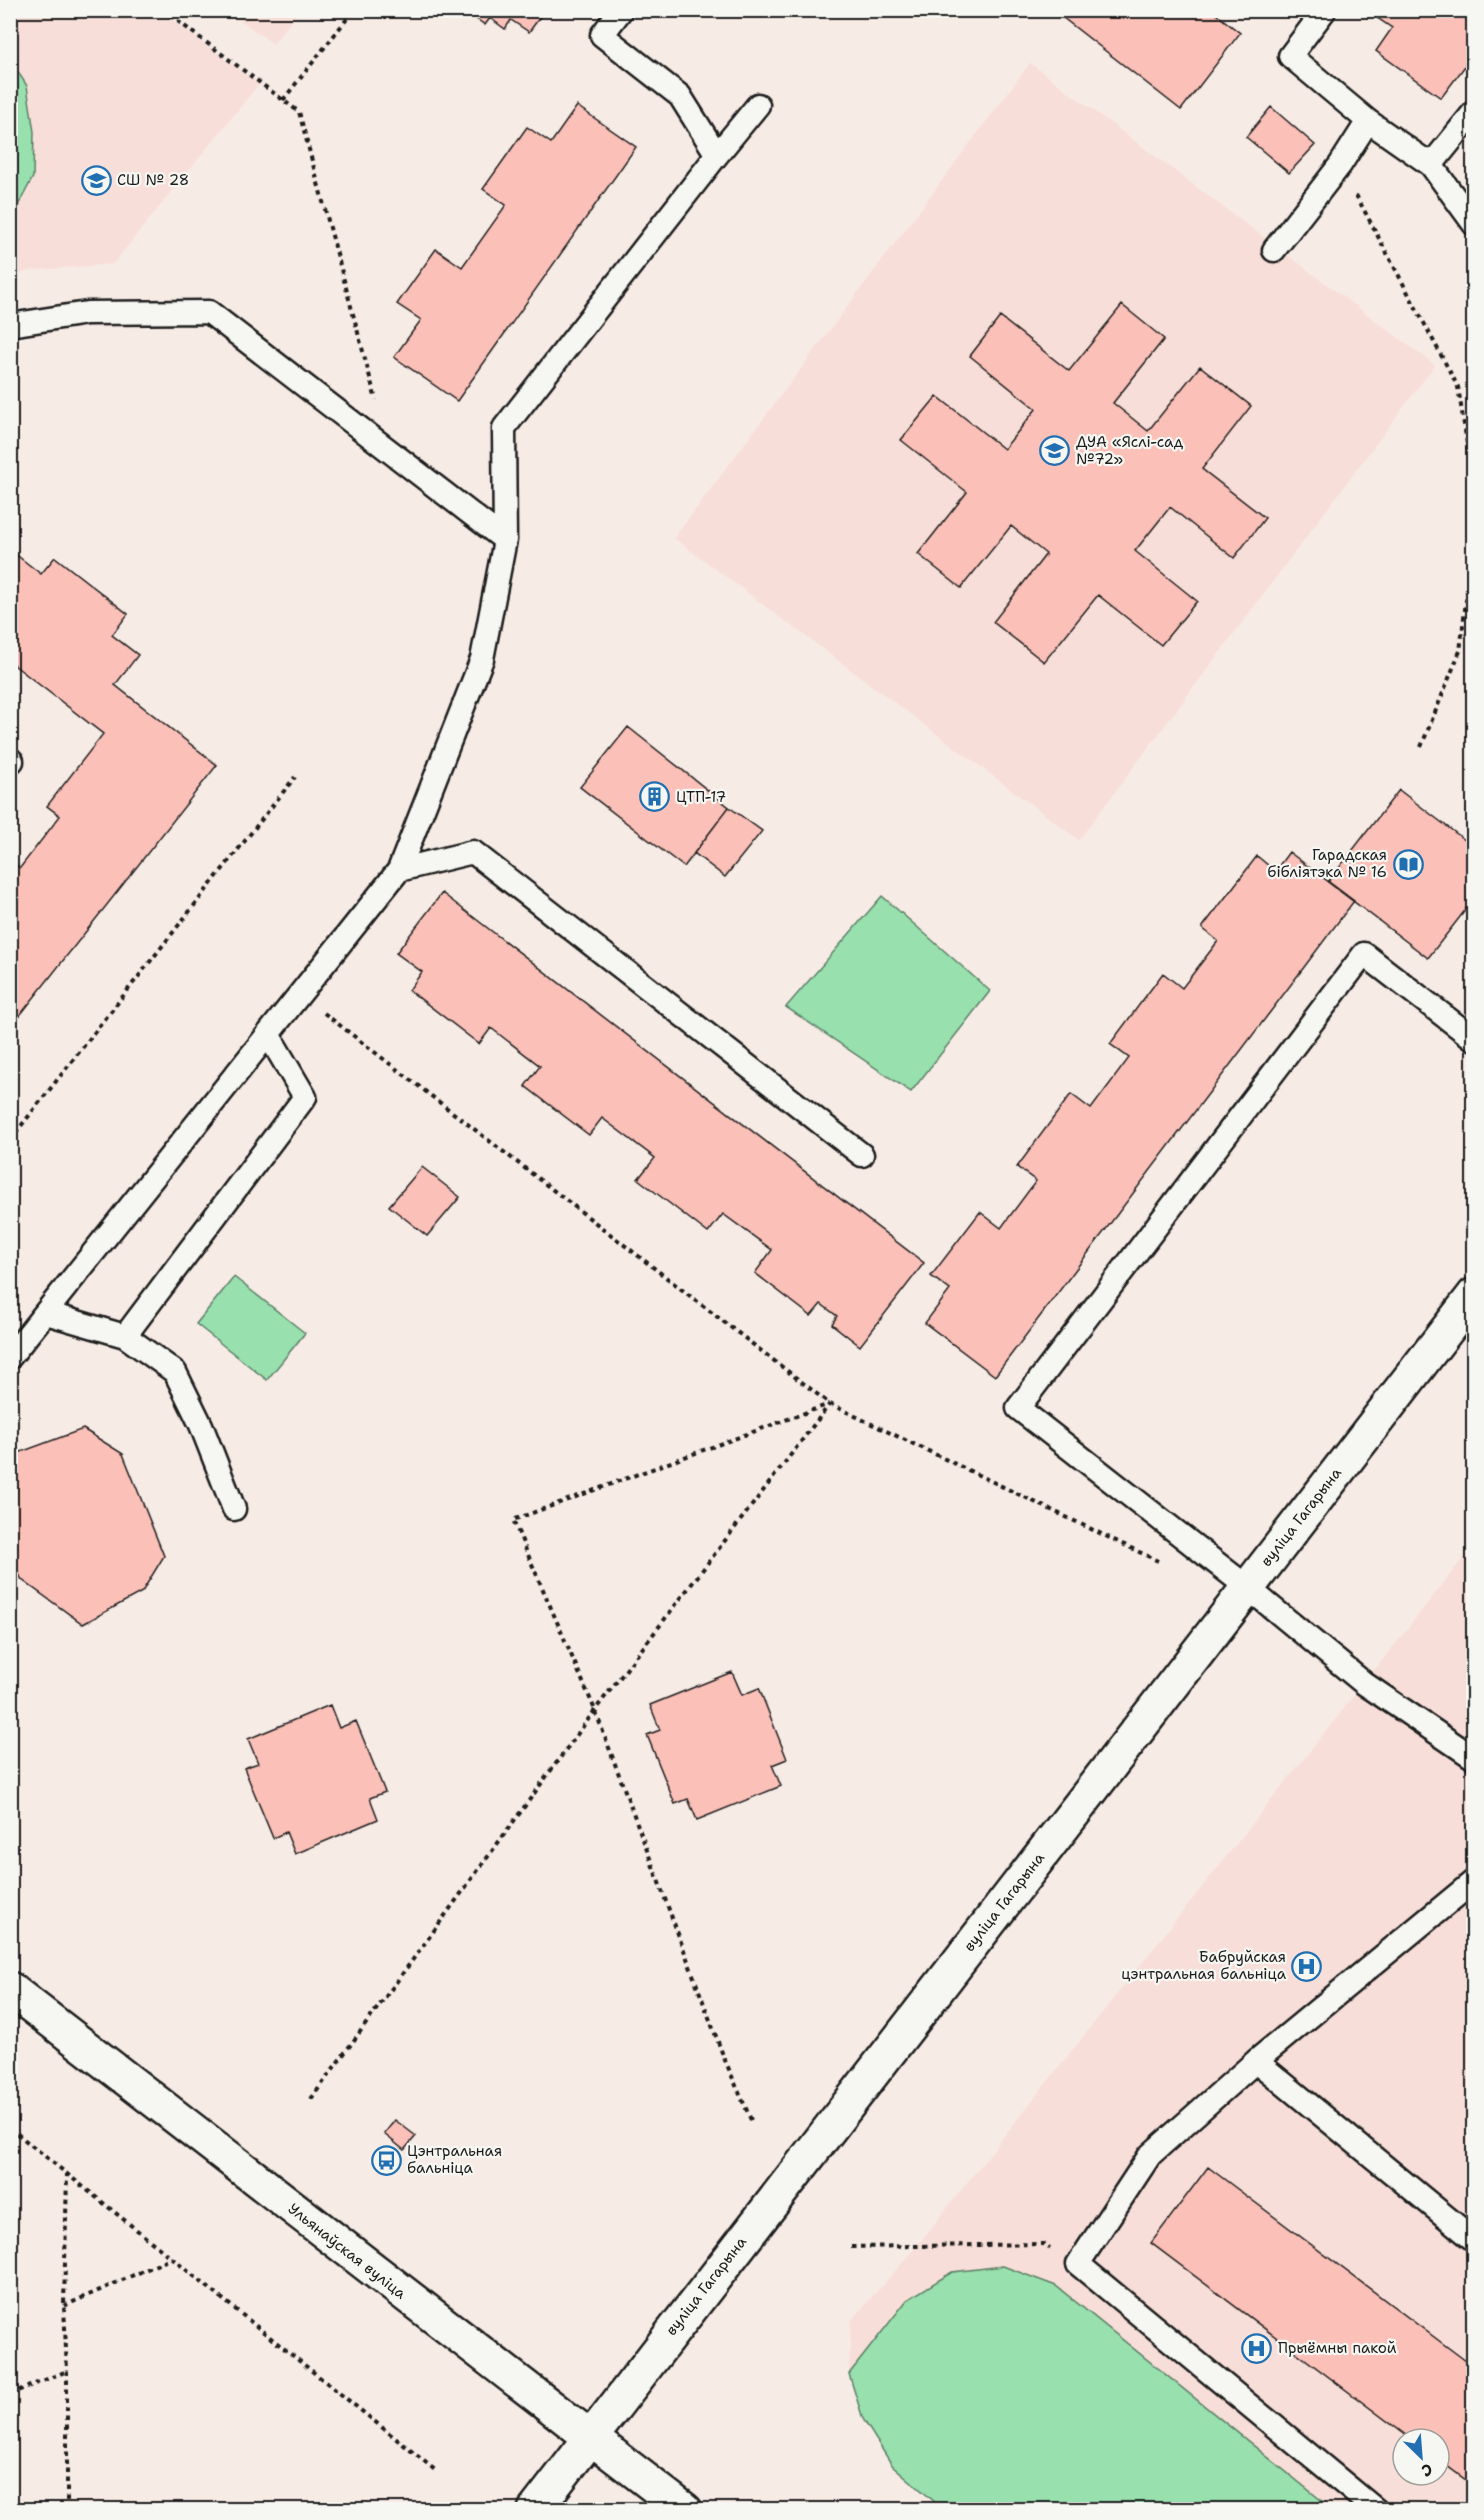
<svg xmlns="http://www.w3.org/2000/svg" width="1484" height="2520" font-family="'Shantell Sans',sans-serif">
  <rect width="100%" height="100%" fill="#f7ebe6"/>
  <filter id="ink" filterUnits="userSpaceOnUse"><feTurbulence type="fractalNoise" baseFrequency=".0167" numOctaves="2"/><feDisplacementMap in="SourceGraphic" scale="12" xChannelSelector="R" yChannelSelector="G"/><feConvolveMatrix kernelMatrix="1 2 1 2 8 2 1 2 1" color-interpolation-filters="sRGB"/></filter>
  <g filter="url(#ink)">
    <path fill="#f8ded8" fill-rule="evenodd" d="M 11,11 L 160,11 L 259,84 L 113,264 L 28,271 L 11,277 Z
      M 228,11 L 299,11 L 273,44 Z
      M 1030,63 L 1435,365 L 1079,840 L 674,538 Z
      M 1473,1546 L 1473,2509 L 943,2509 L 892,2465 L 863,2419 L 849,2374 L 851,2321 L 916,2247 ZM 1403,2439 L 1439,2439 L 1439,2475 L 1403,2475 Z"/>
    <path fill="#98e0ae" stroke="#5a7e65" stroke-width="1.5" d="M 11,61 L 27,86 L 34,132 L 33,177 L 11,219 Z
      M 882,896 L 990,991 L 911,1092 L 786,1007 Z
      M 234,1277 L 305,1333 L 267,1380 L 196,1324 Z
      M 1003,2266 L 1056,2286 L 1332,2509 L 943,2509 L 892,2465 L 863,2419 L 849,2374 L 907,2300 L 952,2272 Z"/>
    <path fill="#fbc0b7" stroke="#1c1c1c" stroke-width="1.5" d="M 450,10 L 545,10 L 529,32 L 511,20 L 505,29 L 490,18 L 485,25 L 465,11 L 460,17 Z
      M 1053,10 L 1211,10 L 1240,33 L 1181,110 Z
      M 1372,10 L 1474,10 L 1474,54 L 1441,98 L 1376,51 L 1392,28 L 1370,13 Z
      M 577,106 L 636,147 L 457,401 L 394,357 L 421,320 L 397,304 L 436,249 L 462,267 L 506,205 L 483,189 L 527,127 L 551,143 Z
      M 1271,107 L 1315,145 L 1289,173 L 1246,137 Z
      M 1122,305 L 1164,339 L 1113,403 L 1148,431 L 1200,366 L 1251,406 L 1202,469 L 1265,518 L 1234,558 L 1170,507 L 1135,551 L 1197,601 L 1161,645 L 1098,595 L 1044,662 L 993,622 L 1046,554 L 1011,526 L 961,588 L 918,554 L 967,492 L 901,440 L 937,396 L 1004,449 L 1036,409 L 970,356 L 1000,317 L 1069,371 Z
      M 10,550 L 41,574 L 55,557 L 128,614 L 112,635 L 138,655 L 115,685 L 217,765 L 10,1028 L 10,860 L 20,868 L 60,816 L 47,806 L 103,734 L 10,662 Z
      M 628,727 L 729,807 L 684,867 L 580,787 Z
      M 1399,790 L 1474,847 L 1474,899 L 1428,958 L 1328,882 Z
      M 729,807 L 762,831 L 725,877 L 694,853 Z
      M 1289,852 L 1354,901 L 995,1376 L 925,1323 L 950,1290 L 931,1276 L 980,1212 L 1001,1228 L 1036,1181 L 1017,1167 L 1071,1094 L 1091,1109 L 1129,1058 L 1110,1044 L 1163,973 L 1182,988 L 1218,941 L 1202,928 L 1257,856 L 1275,871 Z
      M 442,893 L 924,1263 L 860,1346 L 832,1324 L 837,1316 L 821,1304 L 811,1316 L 755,1273 L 772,1250 L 723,1214 L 708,1233 L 638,1179 L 655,1158 L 602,1118 L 589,1135 L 525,1086 L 540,1066 L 491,1028 L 479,1044 L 409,990 L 422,972 L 396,953 Z
      M 422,1167 L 460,1197 L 427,1236 L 389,1206 Z
      M 83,1429 L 123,1454 L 164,1556 L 142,1592 L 83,1624 L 22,1580 L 10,1557 L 10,1456 Z
      M 732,1672 L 742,1695 L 759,1688 L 787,1759 L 772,1765 L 781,1786 L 697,1820 L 688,1799 L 675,1804 L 647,1735 L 660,1730 L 650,1705 Z
      M 330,1705 L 339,1728 L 356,1721 L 385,1792 L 370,1798 L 378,1819 L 295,1854 L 286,1832 L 273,1838 L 244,1768 L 258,1763 L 248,1739 Z
      M 395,2120 L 416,2136 L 404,2150 L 384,2134 Z
      M 1208,2167 L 1474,2367 L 1474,2486 L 1439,2460 L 1439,2439 L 1411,2439 L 1151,2243 Z"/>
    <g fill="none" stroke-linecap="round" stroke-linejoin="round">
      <defs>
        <path id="lane" d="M 1324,11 L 1290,56 L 1368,121 L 1431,165 L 1474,112
          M 717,155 L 758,105
          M 1431,165 L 1474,224
          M 1274,250 L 1340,165 L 1368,121
          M 10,325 L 87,313 L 209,312 L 505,540 L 482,659 L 399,870
          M 505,540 L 504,428 L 717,155 L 680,96 L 602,35 L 621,10
          M 10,759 L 12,761
          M 1474,1039 L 1364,954 L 1018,1408 L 1247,1587 L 1365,1684 L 1474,1758
          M 46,1313 L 125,1336 L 305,1097 L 268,1034
          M 125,1336 L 175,1372 L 201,1425 L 234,1509
          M 10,1357 L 399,870 L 473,852 L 862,1155
          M 1256,2061 L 1474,2240
          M 1376,2510 L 1078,2264 L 1150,2155 L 1256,2061 L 1474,1881"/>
        <path id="street" d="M 590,2437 L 685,2510"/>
        <path id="secondary" d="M 10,1989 L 590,2437
          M 535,2510 L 1474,1295"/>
      </defs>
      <use href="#lane" stroke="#1c1c1c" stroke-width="27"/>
      <use href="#street" stroke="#1c1c1c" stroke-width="38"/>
      <use href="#secondary" stroke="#1c1c1c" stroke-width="38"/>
      <path stroke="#1c1c1c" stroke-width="4" stroke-dasharray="4.5 4.5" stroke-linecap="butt" d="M 163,10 L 299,112 L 376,400
        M 283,100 L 354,10
        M 1356,195 L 1458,387 L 1474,487
        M 1421,747 L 1460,651 L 1474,534
        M 324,1013 L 830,1404 L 1158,1561
        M 10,1140 L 295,777
        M 311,2099 L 595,1710 L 829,1405
        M 751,2120 L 724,2058 L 595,1710 L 513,1520 L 829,1404
        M 10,2128 L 435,2470
        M 851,2247 L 1043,2244 L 1050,2248
        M 64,2306 L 172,2258
        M 10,2394 L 67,2371
        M 67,2510 L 67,2371 L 64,2306 L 67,2174"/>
      <use href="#lane" stroke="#f6f6f2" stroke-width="22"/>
      <use href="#street" stroke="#f6f6f2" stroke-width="33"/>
      <use href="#secondary" stroke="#f6f6f2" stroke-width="33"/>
    </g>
  </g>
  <defs>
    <symbol id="school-ring" viewBox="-11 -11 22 22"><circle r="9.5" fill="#f6f6f2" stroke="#1f6fb2" stroke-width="1.5"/><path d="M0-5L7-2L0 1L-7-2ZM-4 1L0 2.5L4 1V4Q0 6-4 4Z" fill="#1f6fb2"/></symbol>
    <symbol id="building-ring" viewBox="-11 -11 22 22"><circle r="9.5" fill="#f6f6f2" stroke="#1f6fb2" stroke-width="1.5"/><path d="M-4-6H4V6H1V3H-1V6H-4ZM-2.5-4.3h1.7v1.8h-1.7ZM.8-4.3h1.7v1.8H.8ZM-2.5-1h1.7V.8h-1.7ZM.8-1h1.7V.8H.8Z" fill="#1f6fb2"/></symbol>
    <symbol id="library-ring" viewBox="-11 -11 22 22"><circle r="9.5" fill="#f6f6f2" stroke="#1f6fb2" stroke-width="1.5"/><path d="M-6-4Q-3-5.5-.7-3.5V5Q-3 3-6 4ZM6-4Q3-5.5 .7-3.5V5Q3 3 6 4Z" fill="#1f6fb2"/></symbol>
    <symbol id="hospital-ring" viewBox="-11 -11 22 22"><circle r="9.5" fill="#f6f6f2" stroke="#1f6fb2" stroke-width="1.5"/><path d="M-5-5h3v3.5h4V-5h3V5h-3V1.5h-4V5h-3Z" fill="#1f6fb2"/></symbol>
    <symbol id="bus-ring" viewBox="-11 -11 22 22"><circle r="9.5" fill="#f6f6f2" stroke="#1f6fb2" stroke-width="1.5"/><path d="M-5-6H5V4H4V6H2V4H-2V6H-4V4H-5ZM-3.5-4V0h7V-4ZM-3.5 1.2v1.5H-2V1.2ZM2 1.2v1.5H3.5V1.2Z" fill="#1f6fb2"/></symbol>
  </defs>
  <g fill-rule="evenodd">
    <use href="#school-ring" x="80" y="164" width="33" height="33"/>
    <use href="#school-ring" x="1038" y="434" width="33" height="33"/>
    <use href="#building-ring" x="638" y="780" width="33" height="33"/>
    <use href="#library-ring" x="1392" y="848" width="33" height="33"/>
    <use href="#hospital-ring" x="1290" y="1950" width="33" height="33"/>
    <use href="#bus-ring" x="370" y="2144" width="33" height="33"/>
    <use href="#hospital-ring" x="1240" y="2332" width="33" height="33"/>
  </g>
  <g text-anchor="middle" stroke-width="4.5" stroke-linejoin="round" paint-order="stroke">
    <g font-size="15" fill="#1c1c1c" stroke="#f6f6f2" text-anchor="start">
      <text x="117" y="185">СШ № 28</text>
      <text x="1076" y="447">ДУА «Яслі-сад<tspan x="1076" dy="17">№72»</tspan></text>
      <text x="676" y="802">ЦТП-17</text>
      <text x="1387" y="860" text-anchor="end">Гарадская<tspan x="1387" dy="17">бібліятэка № 16</tspan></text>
      <text x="1286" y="1962" text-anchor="end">Бабруйская<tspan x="1286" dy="17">цэнтральная бальніца</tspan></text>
      <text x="407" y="2156">Цэнтральная<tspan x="407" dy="17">бальніца</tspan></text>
      <text x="1278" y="2353">Прыёмны пакой</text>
    </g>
    <g font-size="15" fill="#1c1c1c" stroke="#f6f6f2">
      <text transform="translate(1301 1517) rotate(-52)" y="5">вуліца Гагарына</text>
      <text transform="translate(1004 1902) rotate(-52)" y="5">вуліца Гагарына</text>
      <text transform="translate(347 2251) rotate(38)" y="5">Ульянаўская вуліца</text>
      <text transform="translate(706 2286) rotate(-52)" y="5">вуліца Гагарына</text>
    </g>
  </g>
  <rect width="1484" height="2520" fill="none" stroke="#f6f6f2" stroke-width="36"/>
  <rect x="18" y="18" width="1448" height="2484" fill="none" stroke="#1c1c1c" stroke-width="2" filter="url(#ink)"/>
  <g transform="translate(1421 2457) rotate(155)"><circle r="28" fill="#f6f6f2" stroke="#9f9f9c" stroke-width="1.5"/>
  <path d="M0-4.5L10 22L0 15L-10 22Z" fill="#1f6fb2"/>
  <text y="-9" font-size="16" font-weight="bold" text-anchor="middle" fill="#1c1c1c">С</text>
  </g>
</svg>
